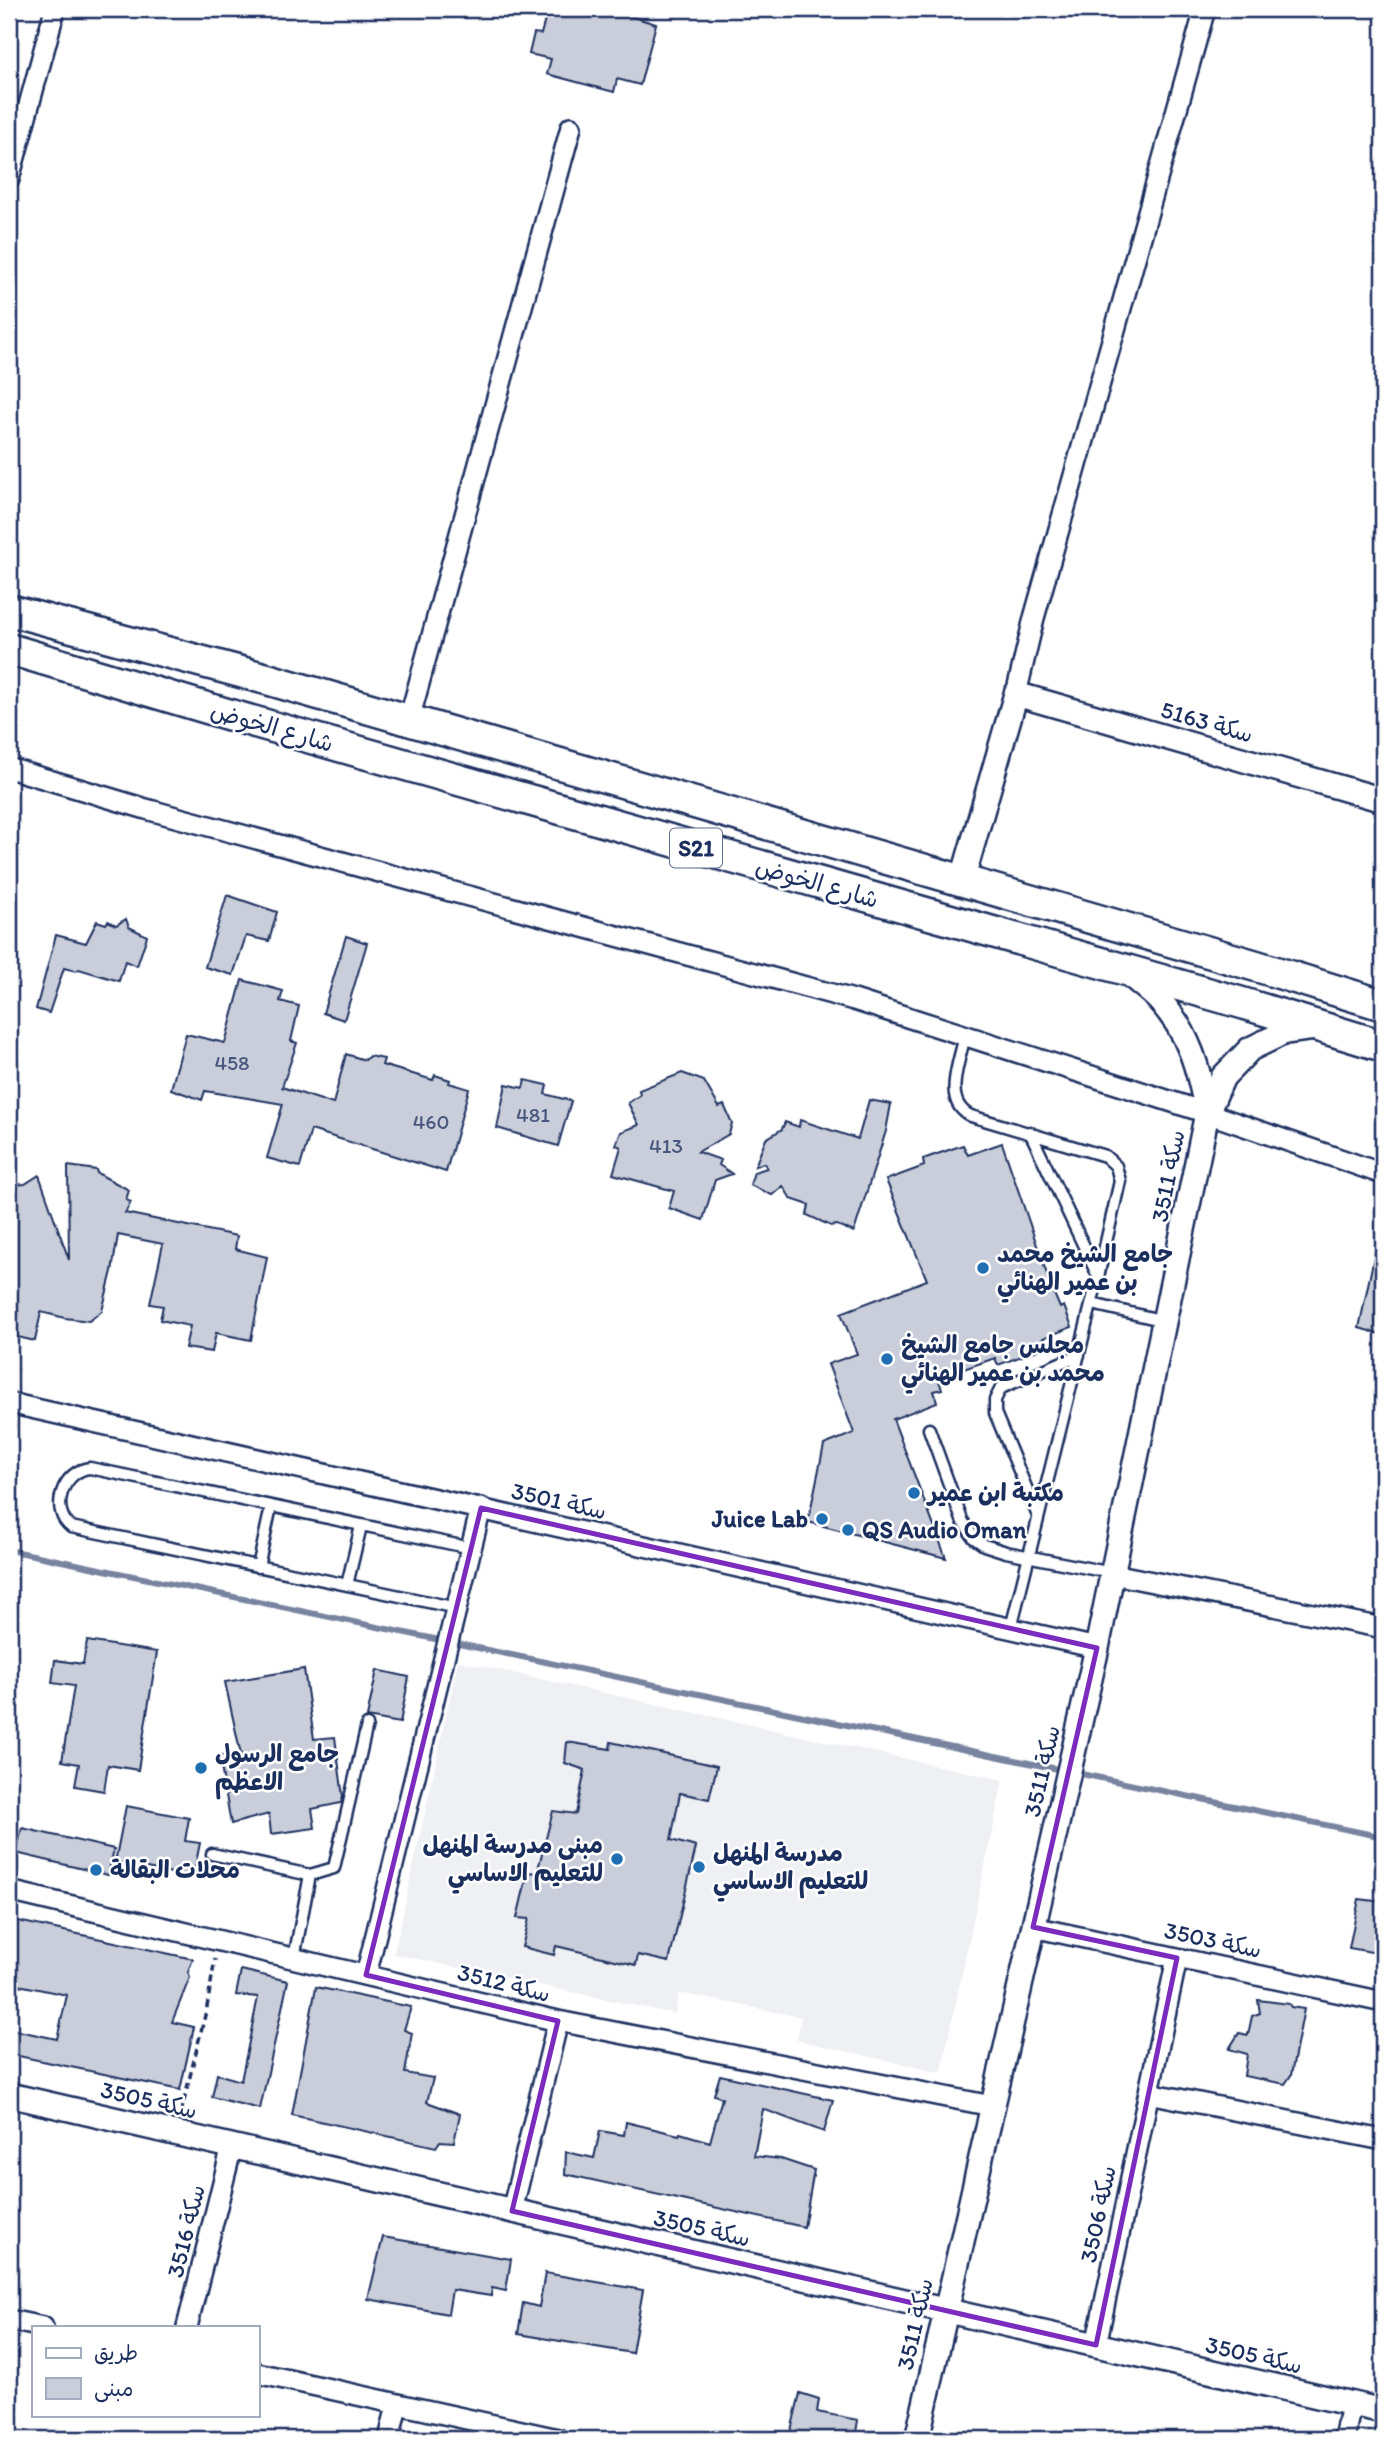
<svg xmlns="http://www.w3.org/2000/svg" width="1392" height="2448" font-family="Itim,'Playpen Sans Arabic',sans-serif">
  <rect width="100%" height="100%" fill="#fff"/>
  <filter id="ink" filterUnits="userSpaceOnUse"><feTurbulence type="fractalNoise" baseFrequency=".0143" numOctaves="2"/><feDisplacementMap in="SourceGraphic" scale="14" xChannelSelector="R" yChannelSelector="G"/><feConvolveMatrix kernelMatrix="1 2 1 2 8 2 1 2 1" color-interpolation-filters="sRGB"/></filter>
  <g filter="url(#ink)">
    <path fill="#eff0f4" d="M 458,1661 L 1003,1780 L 941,2073 L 797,2040 L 801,2017 L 679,1993 L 675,2014 L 394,1954 Z"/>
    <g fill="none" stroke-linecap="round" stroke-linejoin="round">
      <path stroke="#77839f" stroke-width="6" d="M 9,1550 L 1383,1837"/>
    </g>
    <path fill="#caceda" stroke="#1b2f5e" stroke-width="2" d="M 548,9 L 621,9 L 620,13 L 656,24 L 640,85 L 617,79 L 614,92 L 547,74 L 551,59 L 529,54 L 534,33 L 541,34 Z
      M 227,895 L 277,912 L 269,941 L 246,936 L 233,975 L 205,967 Z
      M 126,919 L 129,927 L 147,936 L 137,966 L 125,961 L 119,981 L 79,969 L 76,971 L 64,968 L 49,1013 L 36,1009 L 56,935 L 86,943 L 97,921 L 106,924 L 108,921 L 116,925 Z
      M 346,936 L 367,943 L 344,1020 L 323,1013 Z
      M 242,980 L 283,991 L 280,1001 L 299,1006 L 291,1041 L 297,1043 L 282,1087 L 333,1104 L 346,1054 L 365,1060 L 369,1056 L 384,1059 L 382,1065 L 433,1080 L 435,1075 L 450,1080 L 449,1083 L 469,1089 L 446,1172 L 311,1130 L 300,1167 L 267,1158 L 283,1104 L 205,1091 L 202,1100 L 171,1089 L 186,1034 L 225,1043 Z
      M 682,1073 L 704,1081 L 719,1107 L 724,1105 L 732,1123 L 729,1134 L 698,1152 L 721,1160 L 719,1165 L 732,1174 L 715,1180 L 703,1220 L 669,1208 L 674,1191 L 613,1174 L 621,1147 L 616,1145 L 621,1132 L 639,1125 L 628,1103 L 640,1095 L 639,1090 Z
      M 525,1080 L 547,1085 L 545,1094 L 571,1101 L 558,1146 L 497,1128 L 506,1084 L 523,1088 Z
      M 869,1100 L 891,1104 L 886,1131 L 854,1232 L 837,1225 L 831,1226 L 807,1215 L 809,1205 L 791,1199 L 783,1186 L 772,1195 L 750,1185 L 754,1172 L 767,1168 L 764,1163 L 755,1166 L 766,1139 L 782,1129 L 785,1122 L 799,1127 L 800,1120 L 858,1139 Z
      M 1002,1143 L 1052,1289 L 1060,1308 L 1064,1306 L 1072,1327 L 1043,1338 L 1046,1347 L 998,1365 L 995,1358 L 938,1378 L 942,1389 L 934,1391 L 937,1402 L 893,1419 L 946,1558 L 808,1522 L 824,1445 L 854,1433 L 828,1364 L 857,1354 L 841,1313 L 927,1280 L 886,1180 L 924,1166 L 923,1159 L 963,1145 L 968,1155 Z
      M 68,1166 L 96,1170 L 97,1173 L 129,1190 L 126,1200 L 131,1202 L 125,1213 L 237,1236 L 235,1249 L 267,1257 L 251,1340 L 216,1333 L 212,1352 L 185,1348 L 190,1326 L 160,1320 L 163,1306 L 150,1304 L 163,1244 L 118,1235 L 112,1271 L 102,1311 L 89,1321 L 65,1318 L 41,1312 L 35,1341 L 9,1335 L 9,1194 L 12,1185 L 25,1184 L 39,1175 L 69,1260 Z
      M 1375,1252 L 1383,1253 L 1383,1335 L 1359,1328 Z
      M 87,1641 L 157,1652 L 138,1770 L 108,1765 L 104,1791 L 75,1786 L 79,1764 L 62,1761 L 74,1686 L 52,1683 L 55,1660 L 83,1664 Z
      M 304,1669 L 314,1739 L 335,1737 L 343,1797 L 341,1803 L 312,1809 L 315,1828 L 271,1834 L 269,1814 L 231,1824 L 219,1755 L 241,1755 L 225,1682 Z
      M 377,1670 L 409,1677 L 400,1723 L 367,1717 Z
      M 567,1742 L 610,1749 L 611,1742 L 717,1766 L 709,1799 L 680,1793 L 671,1840 L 696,1847 L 669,1962 L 638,1955 L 636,1965 L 556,1946 L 554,1955 L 522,1947 L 529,1919 L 517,1918 L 528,1872 L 537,1873 L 553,1811 L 576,1814 L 585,1770 L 565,1763 Z
      M 126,1806 L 189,1818 L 185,1841 L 200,1843 L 193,1877 L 115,1862 Z
      M 22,1828 L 114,1849 L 108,1875 L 16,1853 Z
      M 1359,1899 L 1383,1902 L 1383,1954 L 1349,1948 Z
      M 9,1919 L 193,1959 L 188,1972 L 190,1977 L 172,2022 L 194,2027 L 180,2090 L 9,2054 L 9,2029 L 57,2039 L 67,1995 L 9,1983 Z
      M 241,1970 L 288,1981 L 260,2109 L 212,2097 L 217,2074 L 241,2081 L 258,1997 L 236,1995 Z
      M 316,1987 L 411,2007 L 404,2030 L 412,2033 L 405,2073 L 433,2078 L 427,2102 L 460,2114 L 454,2142 L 440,2141 L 436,2147 L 292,2115 Z
      M 1258,2000 L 1289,2004 L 1291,2007 L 1304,2009 L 1291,2075 L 1285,2084 L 1244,2076 L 1247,2054 L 1229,2049 L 1239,2033 L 1248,2035 L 1252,2016 L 1260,2013 Z
      M 720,2075 L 833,2100 L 824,2132 L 763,2109 L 754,2156 L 781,2159 L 814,2170 L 804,2227 L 565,2174 L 566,2152 L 594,2158 L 600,2131 L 624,2135 L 626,2122 L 679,2135 L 680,2133 L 710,2142 L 722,2098 L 714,2095 Z
      M 383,2237 L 511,2259 L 506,2291 L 492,2288 L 491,2296 L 452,2290 L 448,2314 L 368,2299 Z
      M 545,2273 L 643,2290 L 632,2353 L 518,2334 L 523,2303 L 539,2307 Z
      M 800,2393 L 819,2399 L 817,2412 L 858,2420 L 855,2439 L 789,2439 Z"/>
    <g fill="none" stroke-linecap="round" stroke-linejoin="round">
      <defs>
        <path id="service" d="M 965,1035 C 960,1061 941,1102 971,1116 L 1105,1156 L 1116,1166 L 1120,1181 L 1098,1277 L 1011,1628
          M 1030,1132 L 1098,1276
          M 1092,1304 L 1165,1321
          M 929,1429 L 962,1520 L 974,1538 L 984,1545 L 1006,1552 L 1112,1573
          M 1038,1516 L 995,1413 L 995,1400 L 1001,1388 L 1079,1355
          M 258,1567 L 271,1507
          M 347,1585 L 361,1526
          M 457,1608 L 71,1527 C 49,1510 63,1470 90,1468 L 471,1548
          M 212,1854 L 310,1875 L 294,1958
          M 310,1875 L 334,1868 L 367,1725"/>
        <path id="minor" d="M 9,179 L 55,9
          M 1016,694 L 1034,618 L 1205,9
          M 409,720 L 571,127
          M 9,768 L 146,809 L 854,1000 L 1207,1113 L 1383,1174
          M 9,1403 L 1097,1648
          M 1113,1574 L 1383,1628
          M 9,1891 L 558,2021 L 992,2106
          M 1033,1927 L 1383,2002
          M 366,1975 L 481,1508
          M 1149,2093 L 1383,2140
          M 512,2211 L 558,2021
          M 9,2320 L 43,2327
          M 187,2327 L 232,2146
          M 1096,2345 L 1177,1958
          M 257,2373 L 558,2439
          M 389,2439 L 397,2405
          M 1344,2439 L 1351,2404"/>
        <path id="tertiary" d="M 962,881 L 1016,694 L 1383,800
          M 1129,974 C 1138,982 1149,990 1158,999 C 1189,1031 1199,1070 1207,1113
          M 9,2095 L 1383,2411
          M 917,2439 L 1097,1648 L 1207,1113 L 1223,1077 L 1250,1049 L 1285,1032 L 1315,1028"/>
        <path id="primary" d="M 9,610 L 267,679 L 1253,965 L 1383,1005
          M 9,649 L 227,714 L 1242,1003 L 1383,1046"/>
      </defs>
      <use href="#service" stroke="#1b2f5e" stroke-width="15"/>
      <use href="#minor" stroke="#1b2f5e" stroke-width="24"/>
      <use href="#tertiary" stroke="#1b2f5e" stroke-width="28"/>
      <use href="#primary" stroke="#1b2f5e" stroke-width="35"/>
      <path stroke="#1b2f5e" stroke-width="3.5" stroke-dasharray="7 5" stroke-linecap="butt" d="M 181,2113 L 207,2007 L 215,1959"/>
      <use href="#service" stroke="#fff" stroke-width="10"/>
      <use href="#minor" stroke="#fff" stroke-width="19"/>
      <use href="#tertiary" stroke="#fff" stroke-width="23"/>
      <use href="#primary" stroke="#fff" stroke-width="30"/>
    </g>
  </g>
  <path fill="none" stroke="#7b2cbf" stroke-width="5" stroke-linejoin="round" d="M 481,1508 L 1097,1648 L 1033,1927 L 1177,1958 L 1096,2345 L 512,2211 L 558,2021 L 366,1975 Z"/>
  <g fill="#1f6fb2" stroke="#fff" stroke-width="2.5">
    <circle cx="983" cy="1268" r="7"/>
    <circle cx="887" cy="1359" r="7"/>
    <circle cx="914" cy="1493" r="7"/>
    <circle cx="822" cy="1519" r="7"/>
    <circle cx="848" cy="1530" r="7"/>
    <circle cx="201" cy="1768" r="7"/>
    <circle cx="617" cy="1859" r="7"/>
    <circle cx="699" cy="1867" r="7"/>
    <circle cx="96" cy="1870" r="7"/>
  </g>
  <g text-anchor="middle" stroke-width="5" stroke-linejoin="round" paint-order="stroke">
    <g font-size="21" fill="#47577d">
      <text x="232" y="1070">458</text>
      <text x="533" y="1122">481</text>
      <text x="431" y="1129">460</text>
      <text x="666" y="1153">413</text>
    </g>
    <rect fill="#fff" stroke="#5f6d8e" stroke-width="2" x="670" y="828.5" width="52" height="39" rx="5"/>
    <g font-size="23" font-weight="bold" fill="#1b2f5e">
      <text x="696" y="856">S21</text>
    </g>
    <g font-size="24" fill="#1b2f5e" stroke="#fff">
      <text transform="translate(1207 722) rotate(16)" y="8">سكة 5163</text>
      <text transform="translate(272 727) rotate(16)" y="8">شارع الخوض</text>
      <text transform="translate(817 883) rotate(16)" y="8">شارع الخوض</text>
      <text transform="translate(1168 1176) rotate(-79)" y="8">سكة 3511</text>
      <text transform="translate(559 1501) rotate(13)" y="8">سكة 3501</text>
      <text transform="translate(1042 1771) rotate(-77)" y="8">سكة 3511</text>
      <text transform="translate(1213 1940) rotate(12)" y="8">سكة 3503</text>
      <text transform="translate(504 1983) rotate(14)" y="8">سكة 3512</text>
      <text transform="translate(149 2100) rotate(13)" y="8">سكة 3505</text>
      <text transform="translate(1098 2214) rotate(-78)" y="8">سكة 3506</text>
      <text transform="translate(702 2228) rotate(13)" y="8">سكة 3505</text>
      <text transform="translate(186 2231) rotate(-76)" y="8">سكة 3516</text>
      <text transform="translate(915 2324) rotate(-77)" y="8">سكة 3511</text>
      <text transform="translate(1254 2355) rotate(13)" y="8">سكة 3505</text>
    </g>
    <g font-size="24" font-weight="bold" fill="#1b2f5e" stroke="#fff" text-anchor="start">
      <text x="997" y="1262">جامع الشيخ محمد<tspan x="997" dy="28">بن عمير الهنائي</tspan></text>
      <text x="901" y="1353">مجلس جامع الشيخ<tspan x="901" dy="28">محمد بن عمير الهنائي</tspan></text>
      <text x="928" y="1501">مكتبة ابن عمير</text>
      <text x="808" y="1527" text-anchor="end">Juice Lab</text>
      <text x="862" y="1538">QS Audio Oman</text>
      <text x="215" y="1762">جامع الرسول<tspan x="215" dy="28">الاعظم</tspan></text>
      <text x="603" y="1853" text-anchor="end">مبنى مدرسة المنهل<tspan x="603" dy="28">للتعليم الاساسي</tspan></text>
      <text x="713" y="1861">مدرسة المنهل<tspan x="713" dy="28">للتعليم الاساسي</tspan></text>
      <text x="110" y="1878">محلات البقالة</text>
    </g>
  </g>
  <rect width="1392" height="2448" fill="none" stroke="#fff" stroke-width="35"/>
  <rect x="18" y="18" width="1357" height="2413" fill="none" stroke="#1b2f5e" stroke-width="2.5" filter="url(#ink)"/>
  <rect x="32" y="2326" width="228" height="91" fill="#ffffff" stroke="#a4acbf" stroke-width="2"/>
  <rect x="46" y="2348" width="35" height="10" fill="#ffffff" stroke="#a4acbf" stroke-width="2"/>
  <text x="94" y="2360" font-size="21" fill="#1b2f5e">طريق</text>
  <rect x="46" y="2378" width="35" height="21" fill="#caceda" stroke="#a4acbf" stroke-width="2"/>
  <text x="94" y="2396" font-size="21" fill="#1b2f5e">مبنى</text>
</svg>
